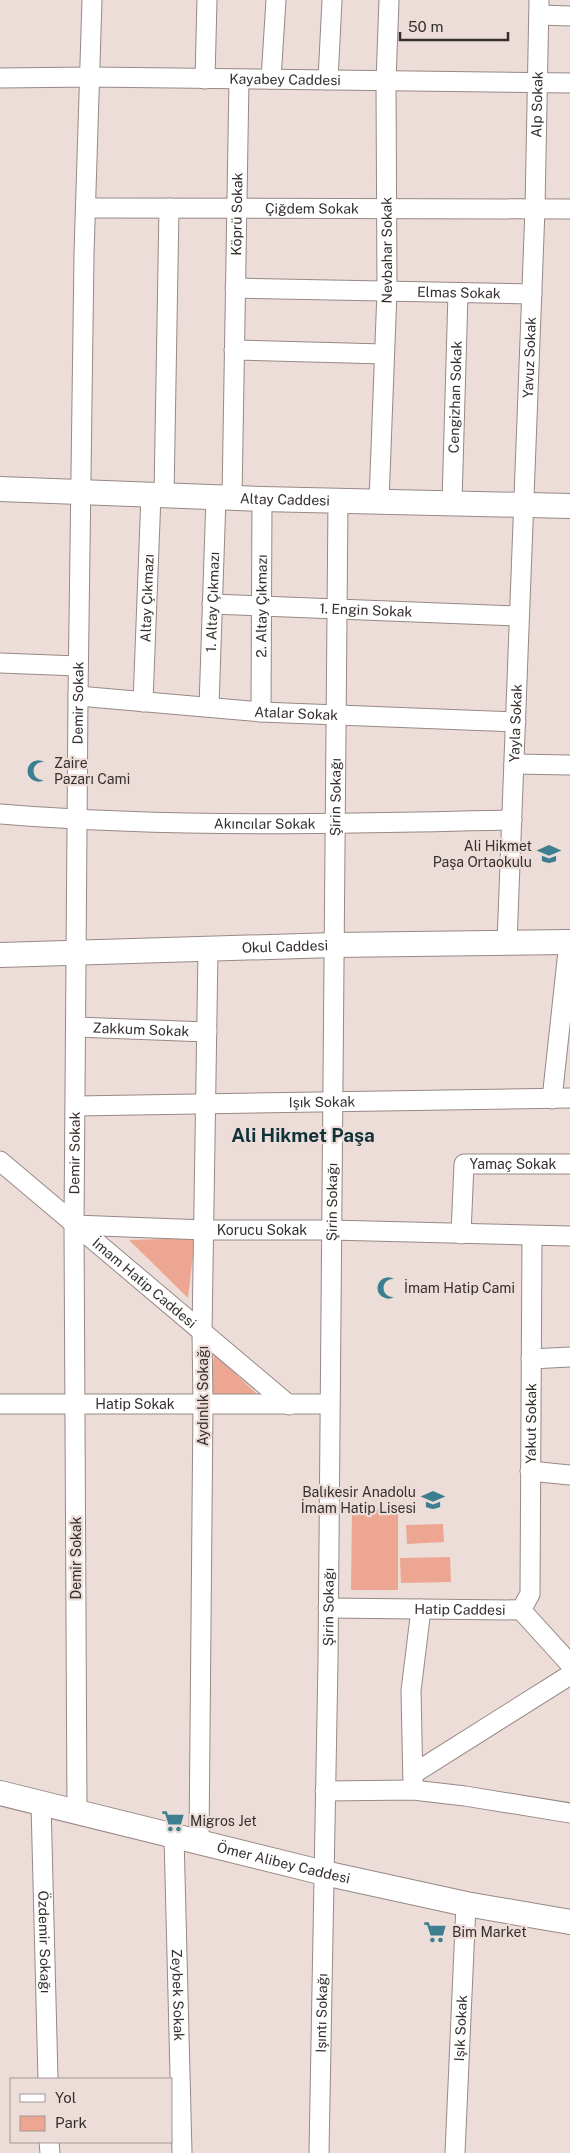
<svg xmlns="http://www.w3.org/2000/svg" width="570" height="2153" font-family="'Public Sans',sans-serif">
  <rect width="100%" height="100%" fill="#ecddd8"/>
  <path fill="#eda691" d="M 195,1238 L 188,1298 L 129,1240 Z
    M 214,1354 L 257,1394 L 256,1396 L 210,1394 Z
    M 352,1509 L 398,1509 L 398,1590 L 351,1590 Z
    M 443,1524 L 444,1542 L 407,1544 L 406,1525 Z
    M 450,1557 L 451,1582 L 401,1583 L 400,1558 Z"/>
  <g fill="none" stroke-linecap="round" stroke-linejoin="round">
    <defs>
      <g id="minor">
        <path d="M 539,15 L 570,16"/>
        <path id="s1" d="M 0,78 L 91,77 L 570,83"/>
        <path d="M 205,79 L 207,0"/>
        <path d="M 271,79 L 276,0"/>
        <path d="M 328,80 L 332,0"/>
        <path id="s2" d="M 86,208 L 570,209"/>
        <path id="s3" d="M 235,288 L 532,294"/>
        <path d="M 234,350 L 384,354"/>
        <path d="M 164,495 L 169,208"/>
        <path id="s4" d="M 232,498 L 239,79"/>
        <path id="s5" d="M 379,501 L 387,291 L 386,81 L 389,0"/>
        <path id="s6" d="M 452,502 L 458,293"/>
        <path id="s7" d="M 212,604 L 519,616"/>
        <path d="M 0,663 L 78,666"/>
        <path id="s8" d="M 78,696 L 261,712 L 516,722"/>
        <path id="s9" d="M 143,702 L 151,495"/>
        <path id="s10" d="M 209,707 L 216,497"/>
        <path id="s11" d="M 261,712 L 262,499"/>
        <path d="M 514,764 L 570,765"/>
        <path id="s12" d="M 0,814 C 170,828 342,824 512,820"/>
        <path id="s13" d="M 507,943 L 535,209 L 539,0"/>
        <path id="s14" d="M 76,1027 L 207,1032"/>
        <path d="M 552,1099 L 569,942"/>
        <path id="s15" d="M 76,1106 L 570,1098"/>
        <path id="s16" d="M 0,1161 L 289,1405"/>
        <path id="s17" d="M 74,1225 L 205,1230 L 330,1230 L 570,1236"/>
        <path id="s18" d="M 461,1234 L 464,1164 L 570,1164"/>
        <path d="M 531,1359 L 570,1357"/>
        <path id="s19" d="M 0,1404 L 329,1404"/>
        <path d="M 530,1471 L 570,1475"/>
        <path id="s20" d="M 328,1608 L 521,1610 L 570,1664"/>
        <path id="s21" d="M 521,1610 L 530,1594 L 532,1236"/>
        <path d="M 413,1774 L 570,1675"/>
        <path d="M 413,1784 L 411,1691 L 421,1609"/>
        <path d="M 325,1791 L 413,1790 L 465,1796 L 570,1813"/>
        <path id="s22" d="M 41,1803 L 48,2079"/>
        <path id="s23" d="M 77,1812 L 74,1225 L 78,696 L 84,254 L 92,0"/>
        <path id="s24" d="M 174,1836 L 182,2153"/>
        <path d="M 199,1843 L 203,1404 L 202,1332 L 208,949"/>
        <path d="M 49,2142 L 50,2153"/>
        <path id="s25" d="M 319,2153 L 328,1661 L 338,500"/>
        <path id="s26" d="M 455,2153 L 466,1904"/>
      </g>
      <g id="major">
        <path id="s27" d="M 0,489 L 262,499 L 570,506"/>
        <path id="s28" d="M 0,955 L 334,945 L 570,942"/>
        <path id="s29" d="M 0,1793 L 324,1873 L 466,1904 L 570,1922"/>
      </g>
    </defs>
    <use href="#minor" stroke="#978985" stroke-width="21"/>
    <use href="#major" stroke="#978985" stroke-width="26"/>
    <use href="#minor" stroke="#fff" stroke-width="19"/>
    <use href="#major" stroke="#fff" stroke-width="24"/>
  </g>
  <defs>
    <symbol id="mosque-bare" viewBox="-9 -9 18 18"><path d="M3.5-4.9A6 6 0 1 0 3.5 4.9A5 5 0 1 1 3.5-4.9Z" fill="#3d7f90" stroke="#ecddd8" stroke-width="2.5" paint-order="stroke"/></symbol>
    <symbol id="school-bare" viewBox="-9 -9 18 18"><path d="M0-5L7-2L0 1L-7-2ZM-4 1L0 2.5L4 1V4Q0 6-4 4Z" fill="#3d7f90" stroke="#ecddd8" stroke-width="2.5" paint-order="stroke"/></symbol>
    <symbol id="supermarket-bare" viewBox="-9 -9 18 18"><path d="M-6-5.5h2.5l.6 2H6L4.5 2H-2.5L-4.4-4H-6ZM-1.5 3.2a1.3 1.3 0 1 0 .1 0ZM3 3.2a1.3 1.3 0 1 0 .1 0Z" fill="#3d7f90" stroke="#ecddd8" stroke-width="2.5" paint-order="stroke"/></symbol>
  </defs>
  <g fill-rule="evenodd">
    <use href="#mosque-bare" x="22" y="755" width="32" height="32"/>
    <use href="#school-bare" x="533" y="838" width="32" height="32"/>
    <use href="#mosque-bare" x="372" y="1272" width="32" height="32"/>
    <use href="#school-bare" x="417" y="1484" width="32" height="32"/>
    <use href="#supermarket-bare" x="157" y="1805" width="32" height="32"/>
    <use href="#supermarket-bare" x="419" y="1916" width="32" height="32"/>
  </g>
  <g text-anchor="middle" stroke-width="4.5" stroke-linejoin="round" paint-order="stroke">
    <g font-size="14" fill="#352f2e" stroke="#ecddd8">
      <text dy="5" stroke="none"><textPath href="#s1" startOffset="285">Kayabey Caddesi</textPath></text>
      <text dy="5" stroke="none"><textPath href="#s13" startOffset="839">Alp Sokak</textPath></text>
      <text dy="5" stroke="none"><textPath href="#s2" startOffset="226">Çiğdem Sokak</textPath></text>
      <text dy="5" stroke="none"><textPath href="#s4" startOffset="284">Köprü Sokak</textPath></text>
      <text dy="5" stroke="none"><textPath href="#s5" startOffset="251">Nevbahar Sokak</textPath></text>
      <text dy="5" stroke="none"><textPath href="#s3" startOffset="224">Elmas Sokak</textPath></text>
      <text dy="5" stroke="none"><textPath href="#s13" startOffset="586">Yavuz Sokak</textPath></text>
      <text dy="5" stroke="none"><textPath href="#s6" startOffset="105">Cengizhan Sokak</textPath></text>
      <text dy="5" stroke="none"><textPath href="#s27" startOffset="285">Altay Caddesi</textPath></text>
      <text dy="5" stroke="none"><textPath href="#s9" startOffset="104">Altay Çıkmazı</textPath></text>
      <text dy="5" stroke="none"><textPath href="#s10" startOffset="105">1. Altay Çıkmazı</textPath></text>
      <text dy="5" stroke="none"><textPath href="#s11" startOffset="106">2. Altay Çıkmazı</textPath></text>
      <text dy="5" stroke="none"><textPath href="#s7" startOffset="154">1. Engin Sokak</textPath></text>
      <text dy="5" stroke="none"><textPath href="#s23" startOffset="1109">Demir Sokak</textPath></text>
      <text dy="5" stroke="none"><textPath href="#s8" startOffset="219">Atalar Sokak</textPath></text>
      <text dy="5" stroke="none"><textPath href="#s13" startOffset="220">Yayla Sokak</textPath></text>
      <text dy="5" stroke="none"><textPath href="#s25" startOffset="1356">Şirin Sokağı</textPath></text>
      <text dy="5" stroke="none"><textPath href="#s12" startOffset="265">Akıncılar Sokak</textPath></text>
      <text dy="5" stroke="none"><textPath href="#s28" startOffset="285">Okul Caddesi</textPath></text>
      <text dy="5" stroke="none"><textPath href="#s14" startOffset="65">Zakkum Sokak</textPath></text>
      <text dy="5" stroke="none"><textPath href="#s15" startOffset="246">Işık Sokak</textPath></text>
      <text dy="5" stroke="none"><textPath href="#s23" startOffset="659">Demir Sokak</textPath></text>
      <text dy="5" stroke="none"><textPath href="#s18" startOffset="119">Yamaç Sokak</textPath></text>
      <text dy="5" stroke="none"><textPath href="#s25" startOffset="951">Şirin Sokağı</textPath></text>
      <text dy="5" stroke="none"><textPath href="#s17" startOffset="188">Korucu Sokak</textPath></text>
      <text dy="5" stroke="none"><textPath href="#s16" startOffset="189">İmam Hatip Caddesi</textPath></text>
      <text transform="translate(203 1396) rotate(-90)" y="5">Aydınlık Sokağı</text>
      <text dy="5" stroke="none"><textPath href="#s19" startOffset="135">Hatip Sokak</textPath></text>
      <text dy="5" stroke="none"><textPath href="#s21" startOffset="189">Yakut Sokak</textPath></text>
      <text transform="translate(76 1558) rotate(-90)" y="5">Demir Sokak</text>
      <text dy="5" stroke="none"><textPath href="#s25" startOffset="546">Şirin Sokağı</textPath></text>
      <text dy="5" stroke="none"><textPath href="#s20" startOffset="132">Hatip Caddesi</textPath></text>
      <text dy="5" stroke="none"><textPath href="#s29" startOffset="292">Ömer Alibey Caddesi</textPath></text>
      <text dy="5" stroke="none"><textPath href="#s22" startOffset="139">Özdemir Sokağı</textPath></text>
      <text dy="5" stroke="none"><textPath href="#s24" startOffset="159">Zeybek Sokak</textPath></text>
      <text dy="5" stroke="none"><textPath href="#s25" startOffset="140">Işıntı Sokağı</textPath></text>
      <text dy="5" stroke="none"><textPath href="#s26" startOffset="125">Işık Sokak</textPath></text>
    </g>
    <g font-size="14" fill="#352f2e" stroke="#ecddd8" text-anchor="start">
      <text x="54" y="768">Zaire<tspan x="54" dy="16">Pazarı Cami</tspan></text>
      <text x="532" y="851" text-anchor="end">Ali Hikmet<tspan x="532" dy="16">Paşa Ortaokulu</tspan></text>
      <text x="404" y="1293">İmam Hatip Cami</text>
      <text x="416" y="1497" text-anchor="end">Balıkesir Anadolu<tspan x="416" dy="16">İmam Hatip Lisesi</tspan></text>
      <text x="190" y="1826">Migros Jet</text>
      <text x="452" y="1937">Bim Market</text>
    </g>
    <g font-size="19" font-weight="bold" fill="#113139" stroke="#ecddd8">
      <text x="303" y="1142">Ali Hikmet Paşa</text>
    </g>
  </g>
  <rect x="10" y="2078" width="162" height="65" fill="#ecddd8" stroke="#a39794"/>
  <rect x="20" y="2094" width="25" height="8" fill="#ffffff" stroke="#a39794"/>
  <text x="55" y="2103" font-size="15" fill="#352f2e">Yol</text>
  <rect x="20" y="2116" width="25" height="15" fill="#eda691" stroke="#a39794"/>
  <text x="55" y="2128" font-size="15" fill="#352f2e">Park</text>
  <path d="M400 32v8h108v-8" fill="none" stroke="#352f2e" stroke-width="2.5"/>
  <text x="408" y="32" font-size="15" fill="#352f2e" stroke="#ecddd8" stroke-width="4" paint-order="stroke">50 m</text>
</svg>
